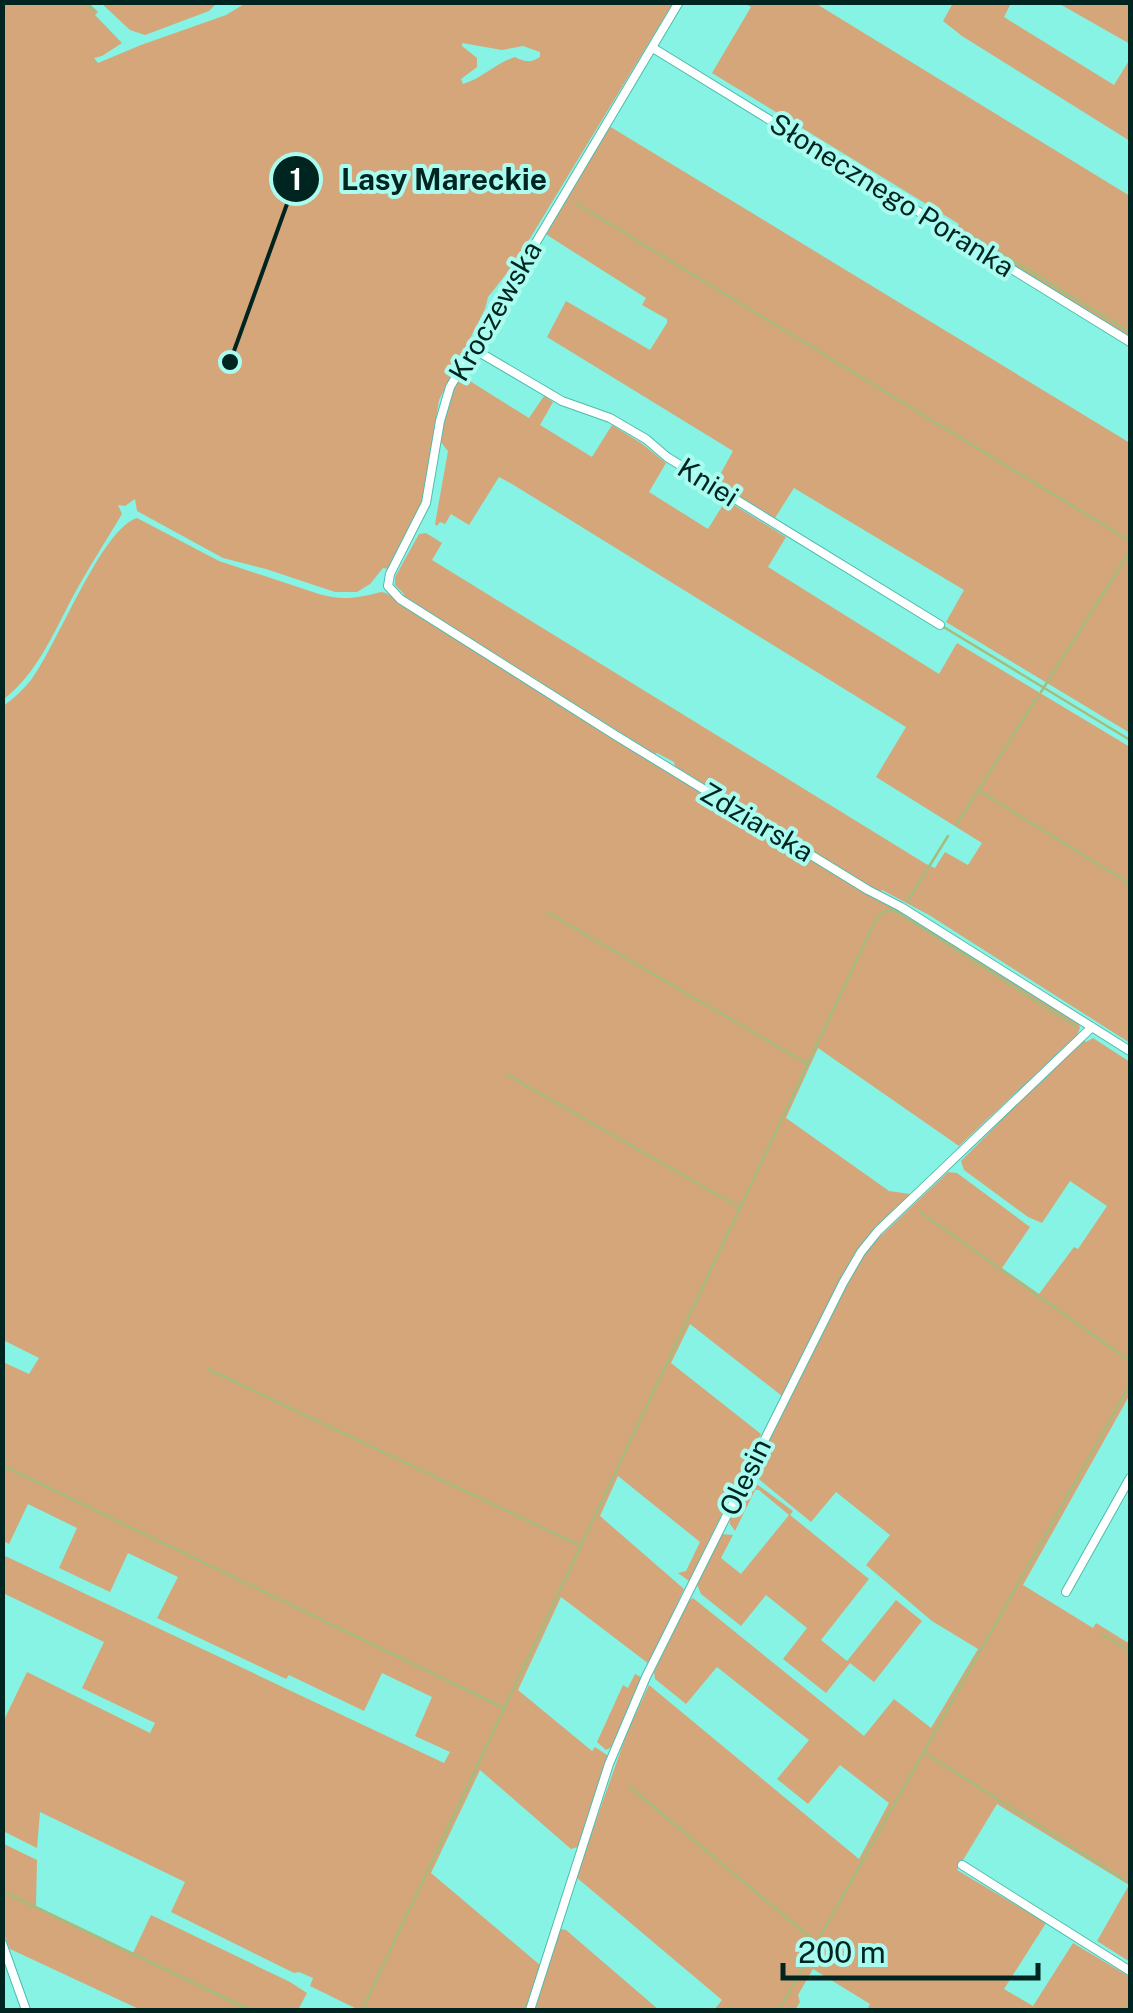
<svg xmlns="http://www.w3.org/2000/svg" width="1133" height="2013" font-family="'Public Sans',sans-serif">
  <rect width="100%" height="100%" fill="#87f3e4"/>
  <path fill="#d5a67a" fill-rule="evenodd" d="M 3,3 L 89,3 L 98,12 L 95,15 L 122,43 L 102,56 L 94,58 L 98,63 L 141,45 L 226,15 L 246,3 L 673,3 L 515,263 L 488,297 L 485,309 L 439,400 L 422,505 L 389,569 L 383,568 L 370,584 L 357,592 L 335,592 L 266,569 L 223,558 L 137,511 L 135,499 L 125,506 L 118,505 L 122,514 C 107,539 91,564 77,589 C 55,629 39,672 3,700 ZM 462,43 L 502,50 L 523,46 L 540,52 L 540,57 C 531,63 524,62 515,57 C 496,63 483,78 463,84 L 461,79 L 477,67 L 477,58 L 462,46 Z
    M 101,3 L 217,3 L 209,11 L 145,35 L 130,30 Z
    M 744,3 L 815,3 L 1130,196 L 1130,337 L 956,230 L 959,224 L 712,73 L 751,7 Z
    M 953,3 L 1011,3 L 1004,17 L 1114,85 L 1130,59 L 1130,141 L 962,36 L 943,21 Z
    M 1058,3 L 1130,3 L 1130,44 Z
    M 609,126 L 1130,443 L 1130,733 L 946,622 L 964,590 L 794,488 L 775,518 L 716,482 L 733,451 L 547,337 L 566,301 L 650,350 L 667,323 L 667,319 L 642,305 L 646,298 L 547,235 L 546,232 Z
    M 465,378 L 529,418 L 544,396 L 553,402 L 540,425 L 592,457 L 612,425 L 641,443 L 666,463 L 649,492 L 708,529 L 726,500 L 786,537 L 768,567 L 939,674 L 957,643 L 1130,747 L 1130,1043 L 929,915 L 882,890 L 880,892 L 861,882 L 675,766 L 674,762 L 657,753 L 655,754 L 403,597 L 404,594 L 395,585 L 395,577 L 419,534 L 426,533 L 442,543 L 432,560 L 926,864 L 935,868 L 945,852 L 968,865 L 982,843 L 876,777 L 906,727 L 512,484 L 499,477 L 469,525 L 451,514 L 445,524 L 440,522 L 437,526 L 435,524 L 448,451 L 440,441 L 447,404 L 459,379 Z
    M 137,518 L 219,561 L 319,594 C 342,601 358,598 381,592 L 386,593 C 615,740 849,878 1079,1024 L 1080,1028 L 1077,1035 L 959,1146 L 818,1048 L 786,1118 L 889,1191 L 910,1194 L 870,1237 L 848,1266 L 782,1396 L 690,1324 L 671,1363 L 761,1434 L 689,1581 L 678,1573 L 686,1571 L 700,1542 L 618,1476 L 600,1516 L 684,1589 L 649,1664 L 561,1597 L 518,1690 L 592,1751 L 595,1747 L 607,1755 L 609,1760 L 578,1847 L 571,1849 L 480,1770 L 431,1873 L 540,1965 L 525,2010 L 359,2010 L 310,1986 L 313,1978 L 299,1972 L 294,1973 L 171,1912 L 185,1882 L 40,1812 L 37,1848 L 3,1831 L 3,1718 L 5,1718 L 27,1672 L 150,1733 L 155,1723 L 82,1688 L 104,1642 L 3,1593 L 3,1555 L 444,1763 L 450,1752 L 415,1736 L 432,1697 L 382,1673 L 364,1711 L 289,1675 L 286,1679 L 157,1618 L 178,1577 L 128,1553 L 110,1592 L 59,1568 L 77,1528 L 28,1504 L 9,1544 L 3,1541 L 3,1362 L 29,1374 L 39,1358 L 3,1340 L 3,706 C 13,699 23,690 31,680 C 57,646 101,529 137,518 Z
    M 1093,1038 L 1130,1062 L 1130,1398 L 1128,1398 L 1023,1585 L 1093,1628 L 1096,1623 L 1130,1644 L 1130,1962 L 1097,1941 L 1129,1885 L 997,1804 L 957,1870 L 1046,1923 L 1004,1989 L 1033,2006 L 1073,1943 L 1130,1977 L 1130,2010 L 867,2010 L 870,2004 L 813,1969 L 798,1995 L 800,2002 L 795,2010 L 714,2010 L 722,2000 L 576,1877 L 628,1730 L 649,1685 L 859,1859 L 889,1803 L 840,1765 L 808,1804 L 777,1779 L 809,1740 L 717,1667 L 686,1704 L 655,1679 L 654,1672 L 688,1601 L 693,1598 L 864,1736 L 894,1699 L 931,1728 L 978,1649 L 932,1621 L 866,1565 L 890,1535 L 836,1492 L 811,1522 L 761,1481 L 756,1475 L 754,1465 L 853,1273 L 870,1246 L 948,1172 L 957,1173 L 1030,1227 L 1002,1268 L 1039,1294 L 1074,1247 L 1078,1249 L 1107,1206 L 1070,1181 L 1042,1223 L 1028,1217 L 964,1170 L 961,1161 L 1031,1090 L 1084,1040 L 1086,1042 Z
    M 751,1480 L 793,1511 L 790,1515 L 869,1579 L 821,1640 L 847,1661 L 896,1600 L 922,1621 L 874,1682 L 850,1663 L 826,1693 L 783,1659 L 807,1628 L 766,1595 L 741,1626 L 701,1594 L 697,1584 L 722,1534 L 733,1535 L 721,1558 L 741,1574 L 789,1515 L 759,1490 L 755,1490 L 735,1531 L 730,1524 L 730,1518 Z
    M 635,1674 L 641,1677 L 613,1746 L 606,1750 L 597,1742 L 623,1685 L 628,1688 Z
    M 2,1843 L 37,1860 L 36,1906 L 133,1953 L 151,1915 L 290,1982 L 307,1993 L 298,2010 L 141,2010 L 10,1949 L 3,1932 Z
    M 562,1929 L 566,1930 L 659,2010 L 534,2010 L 558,1933 Z"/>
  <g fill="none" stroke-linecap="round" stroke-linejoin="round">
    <path stroke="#a6bb7e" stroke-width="2.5" d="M 85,2 L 94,11
      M 574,202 L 1130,541
      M 974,237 L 1130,332
      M 942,626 L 1130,740
      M 1041,692 L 1130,551
      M 978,790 L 1130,884
      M 956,825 L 1038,696
      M 907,902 L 948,836
      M 547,912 L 808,1064
      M 506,1074 L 739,1207
      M 920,1212 L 1130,1361
      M 208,1369 L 581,1546
      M 2,1465 L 504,1708
      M 1102,1634 L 1130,1651
      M 925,1753 L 1130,1883
      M 630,1787 L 817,1943
      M 2,1891 L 250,2010
      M 362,2010 L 876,919 L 883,912 L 892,910 L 899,913 L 1075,1026
      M 779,2010 L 1130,1384"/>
    <defs>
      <path id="street" d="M 679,2 L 450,387 L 440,421 L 426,503 L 390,574 L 388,586 L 400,599 L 615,735 L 868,890 L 901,907 L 1130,1051
        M 653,48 L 1130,342
        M 472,348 L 562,401 L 610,418 L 646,439 L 667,457 L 696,475 L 940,625
        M 1066,1592 L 1130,1478
        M 962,1865 L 1130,1971
        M 2,1943 L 26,2010
        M 530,2010 L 609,1764 L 646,1677 L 843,1283 L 861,1252 L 878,1231 L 1092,1027"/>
    </defs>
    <use href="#street" stroke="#4dbcae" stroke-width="10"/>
    <use href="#street" stroke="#fff" stroke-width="8"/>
  </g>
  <g text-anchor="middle" stroke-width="8" stroke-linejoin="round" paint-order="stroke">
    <g font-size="28" fill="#002420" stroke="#aafcf0">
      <text transform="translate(892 195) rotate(32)" y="10">Słonecznego Poranka</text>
      <text transform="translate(495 311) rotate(-60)" y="10">Kroczewska</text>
      <text transform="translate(708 482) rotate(32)" y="10">Kniei</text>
      <text transform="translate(757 822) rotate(31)" y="10">Zdziarska</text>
      <text transform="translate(745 1477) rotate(-64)" y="10">Olesin</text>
    </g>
  </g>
  <path fill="none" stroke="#002420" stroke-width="4" d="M230 362L296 179"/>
  <g fill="#002420" stroke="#aafcf0" stroke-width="4">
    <circle cx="230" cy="362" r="10"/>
    <circle cx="296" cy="179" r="25"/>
  </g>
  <g font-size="30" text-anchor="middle" font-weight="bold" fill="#fff">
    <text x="296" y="190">1</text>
  </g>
  <g font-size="30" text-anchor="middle" font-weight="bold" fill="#002420" stroke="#aafcf0" stroke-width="8" stroke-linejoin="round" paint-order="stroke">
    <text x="444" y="190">Lasy Mareckie</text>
  </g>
  <rect width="1133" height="2013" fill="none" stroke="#002420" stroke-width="10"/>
  <path d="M783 1963v15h255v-15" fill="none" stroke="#002420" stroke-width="5"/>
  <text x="798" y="1963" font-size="30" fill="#002420" stroke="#aafcf0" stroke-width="8" paint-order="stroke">200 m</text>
</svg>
